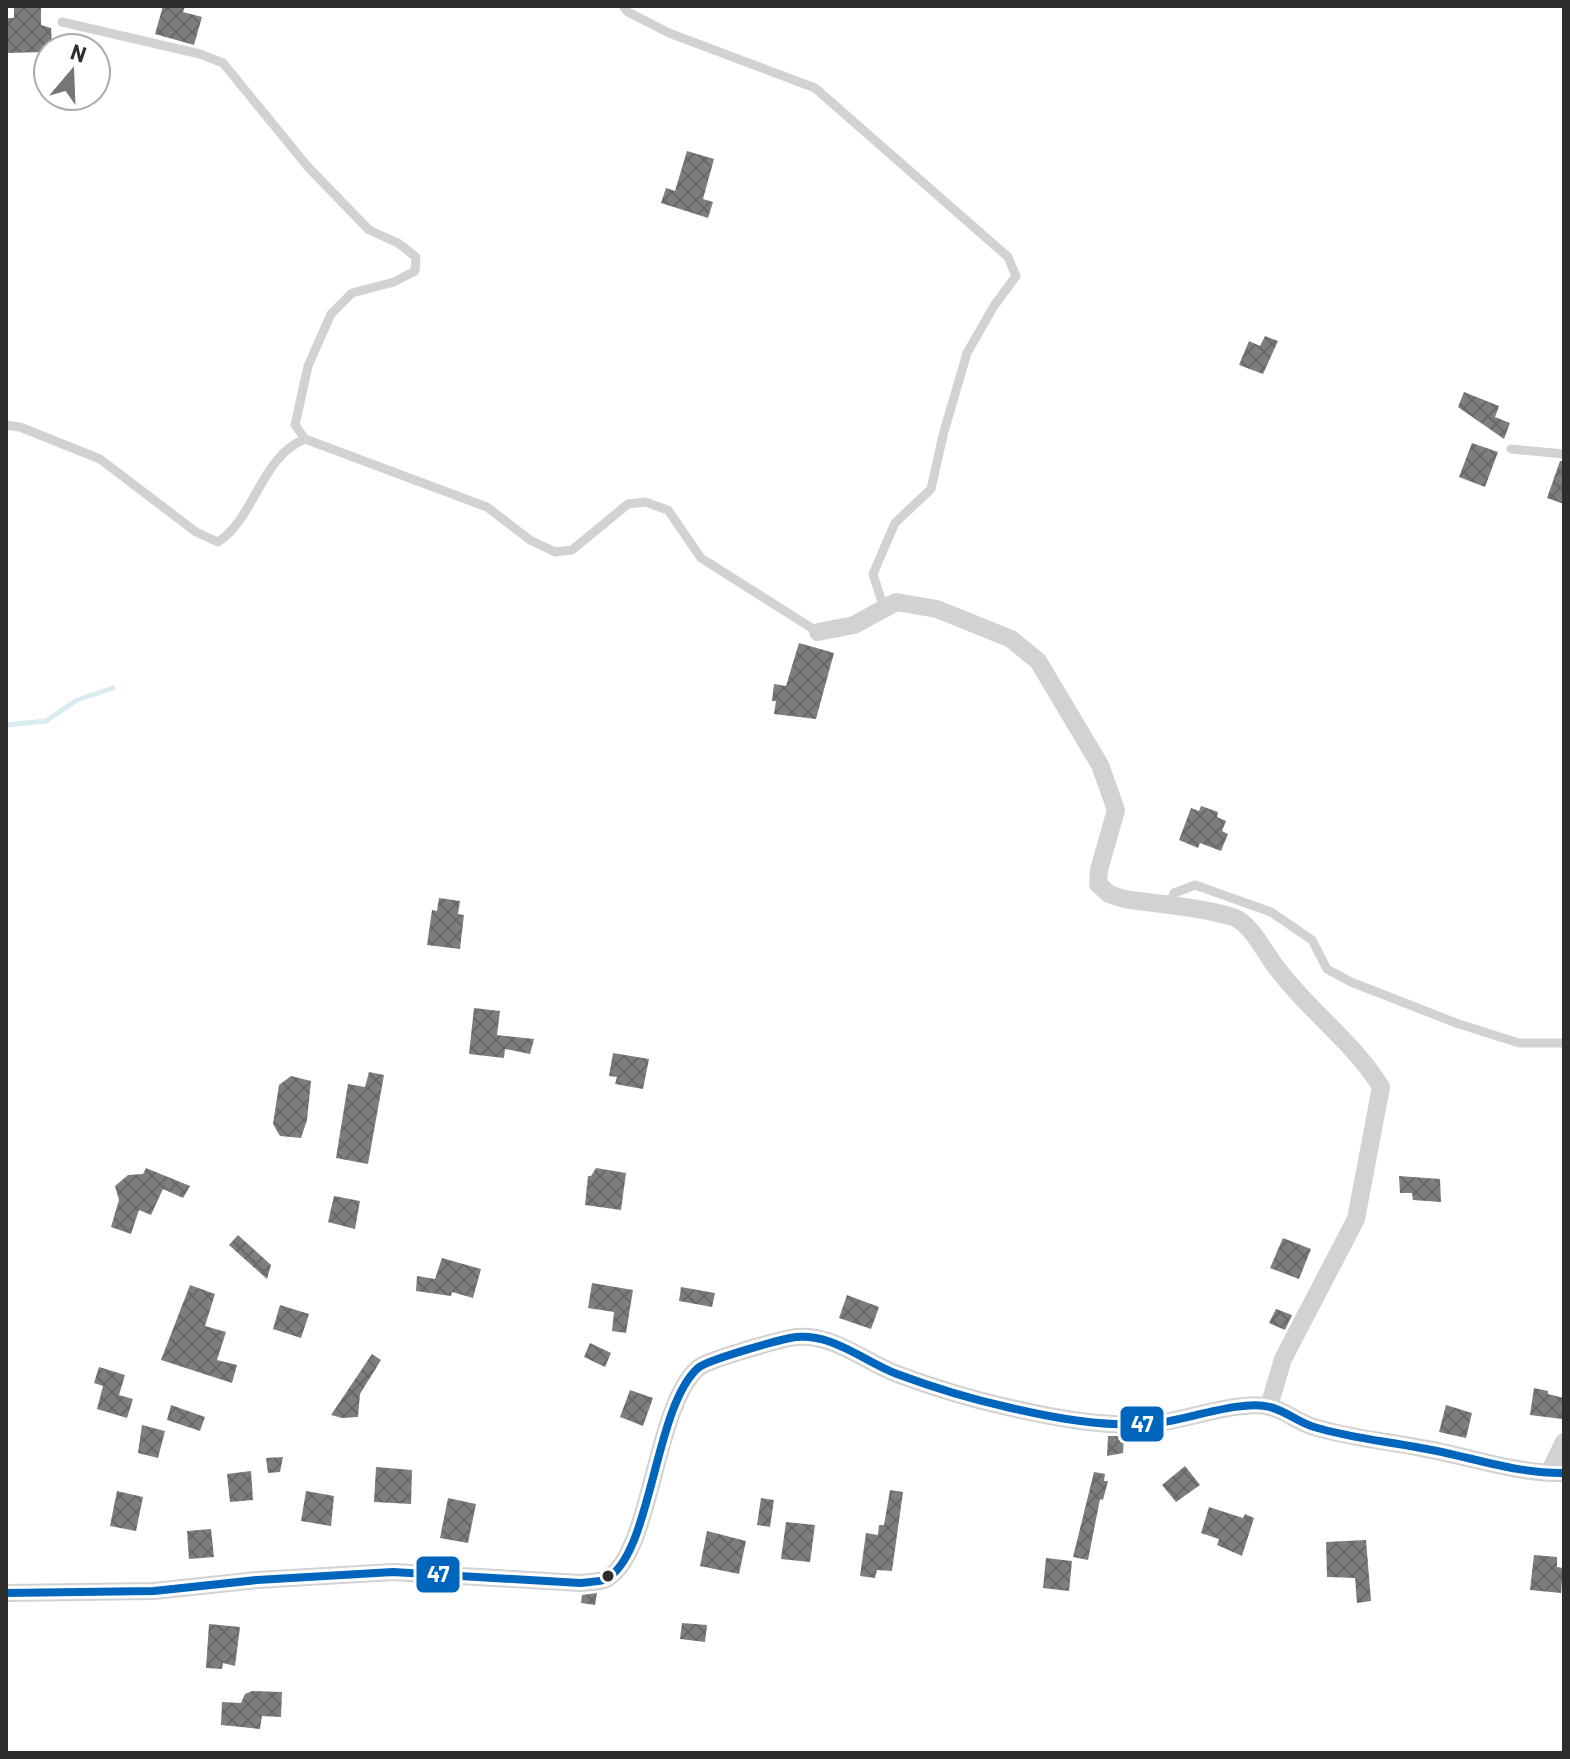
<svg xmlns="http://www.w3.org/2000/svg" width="1570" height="1759" font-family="Barlow,sans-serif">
  <defs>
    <pattern id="building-cross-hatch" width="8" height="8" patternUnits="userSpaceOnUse" patternTransform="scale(2)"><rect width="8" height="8" fill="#7e7e7e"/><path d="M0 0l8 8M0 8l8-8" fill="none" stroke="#686868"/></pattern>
  </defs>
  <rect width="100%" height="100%" fill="#fff"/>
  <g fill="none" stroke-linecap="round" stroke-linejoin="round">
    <path stroke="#d7ebf1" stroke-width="5" d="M 6,725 L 46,721 L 77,700 L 113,688"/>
  </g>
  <path fill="url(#building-cross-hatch)" d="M 14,6 L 41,6 L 41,25 L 51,28 L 52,45 L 45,45 L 45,52 L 6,53 L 6,18 L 14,18 Z
    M 163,6 L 185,6 L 183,12 L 202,17 L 194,45 L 155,34 Z
    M 687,151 L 714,159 L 703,199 L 713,202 L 708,218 L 661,203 L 666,188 L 675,191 Z
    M 1265,336 L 1278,341 L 1263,374 L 1239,365 L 1249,341 L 1260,346 Z
    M 1464,392 L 1499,406 L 1495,417 L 1510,423 L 1504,439 L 1458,407 Z
    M 1472,443 L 1498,452 L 1485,487 L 1459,477 Z
    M 1560,461 L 1564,461 L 1564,504 L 1547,498 Z
    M 799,643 L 834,653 L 816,719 L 774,714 L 776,701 L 772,701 L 774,684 L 786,686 Z
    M 1201,806 L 1218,812 L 1217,817 L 1226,821 L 1222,831 L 1228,834 L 1221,851 L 1200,843 L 1198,848 L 1179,840 L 1191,808 L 1199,811 Z
    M 439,898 L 460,901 L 458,914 L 464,915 L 460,949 L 427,945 L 432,910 L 437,911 Z
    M 474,1008 L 500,1011 L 497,1035 L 534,1039 L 530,1054 L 505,1049 L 504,1058 L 469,1054 Z
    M 613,1053 L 649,1059 L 643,1089 L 615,1084 L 617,1077 L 609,1076 Z
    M 369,1072 L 384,1075 L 368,1164 L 336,1158 L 348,1084 L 365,1087 Z
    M 291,1076 L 311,1081 L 307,1120 L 301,1138 L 280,1136 L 273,1124 L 279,1085 Z
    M 146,1168 L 190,1186 L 183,1198 L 163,1189 L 151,1215 L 139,1210 L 131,1234 L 111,1227 L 119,1200 L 115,1186 L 128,1175 L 143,1174 Z
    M 596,1168 L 626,1173 L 621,1210 L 585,1205 L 588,1176 L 591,1176 Z
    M 1399,1176 L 1440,1179 L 1441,1202 L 1413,1200 L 1412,1193 L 1400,1193 Z
    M 334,1196 L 360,1201 L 355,1229 L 328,1222 Z
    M 238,1235 L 271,1265 L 267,1279 L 229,1245 Z
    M 1283,1238 L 1311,1249 L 1299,1279 L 1270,1268 Z
    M 442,1258 L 481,1269 L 473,1298 L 452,1292 L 451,1296 L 416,1291 L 417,1276 L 435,1279 Z
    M 592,1283 L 633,1290 L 626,1333 L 612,1331 L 614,1312 L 588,1308 Z
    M 190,1285 L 215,1294 L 205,1326 L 226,1332 L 217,1360 L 237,1365 L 232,1383 L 161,1360 Z
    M 681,1287 L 715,1293 L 712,1307 L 679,1301 Z
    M 847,1295 L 879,1307 L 871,1329 L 839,1318 Z
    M 280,1305 L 309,1314 L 301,1338 L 273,1329 Z
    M 1276,1309 L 1292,1315 L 1285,1330 L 1269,1323 Z
    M 590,1343 L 611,1353 L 605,1367 L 584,1357 Z
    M 372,1354 L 381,1360 L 360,1394 L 358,1417 L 342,1418 L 331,1415 Z
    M 99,1367 L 125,1375 L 119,1395 L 133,1399 L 127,1418 L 97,1409 L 103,1386 L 94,1383 Z
    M 1534,1388 L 1548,1391 L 1548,1394 L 1564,1398 L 1562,1419 L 1530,1415 Z
    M 630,1390 L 653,1398 L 643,1426 L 620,1417 Z
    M 171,1405 L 205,1417 L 200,1431 L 167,1420 Z
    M 1446,1405 L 1472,1413 L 1466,1438 L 1439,1432 Z
    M 142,1425 L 165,1431 L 158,1458 L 138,1453 Z
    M 1108,1436 L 1124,1436 L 1123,1453 L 1107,1456 Z
    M 283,1457 L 280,1472 L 268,1473 L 266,1458 Z
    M 1185,1466 L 1200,1485 L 1176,1502 L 1162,1485 Z
    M 376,1467 L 412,1470 L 411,1504 L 374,1502 Z
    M 251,1471 L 253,1500 L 230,1502 L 227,1474 Z
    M 1094,1472 L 1105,1474 L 1104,1481 L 1108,1481 L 1103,1500 L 1100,1499 L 1088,1560 L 1073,1557 Z
    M 890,1490 L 903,1492 L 892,1571 L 877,1570 L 875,1578 L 860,1576 L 866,1533 L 878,1535 L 879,1525 L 884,1525 Z
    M 117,1491 L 143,1497 L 136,1531 L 110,1526 Z
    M 306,1491 L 334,1496 L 331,1526 L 301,1521 Z
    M 448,1498 L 476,1504 L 468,1543 L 440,1538 Z
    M 761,1498 L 774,1500 L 770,1527 L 757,1525 Z
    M 1209,1507 L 1243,1518 L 1245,1514 L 1254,1518 L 1242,1556 L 1217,1545 L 1219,1539 L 1201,1533 Z
    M 786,1522 L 815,1525 L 810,1562 L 781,1559 Z
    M 211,1529 L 214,1557 L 189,1559 L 187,1531 Z
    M 707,1531 L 746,1541 L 739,1574 L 700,1566 Z
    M 1366,1540 L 1371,1601 L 1357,1603 L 1355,1578 L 1327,1577 L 1326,1542 Z
    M 1534,1555 L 1557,1557 L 1557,1567 L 1563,1568 L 1561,1593 L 1530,1590 Z
    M 1046,1558 L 1072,1561 L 1069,1591 L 1043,1588 Z
    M 597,1593 L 595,1605 L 581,1603 L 582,1595 Z
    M 682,1623 L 707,1625 L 705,1642 L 680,1639 Z
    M 209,1624 L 240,1627 L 235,1666 L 223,1663 L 222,1669 L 206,1668 Z
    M 252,1691 L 282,1692 L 281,1717 L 262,1716 L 260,1729 L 221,1725 L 222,1702 L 241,1703 L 245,1694 Z"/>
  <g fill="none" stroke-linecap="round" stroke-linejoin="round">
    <path stroke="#d2d2d2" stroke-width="9" d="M 623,6 L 628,12 L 669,33 L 815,88 L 1008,257 L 1016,276 L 994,306 L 967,353 L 943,435 L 931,489 L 895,523 L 873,574 L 881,599 L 888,607
      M 62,22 L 200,54 L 223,63 L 308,167 L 369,230 L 398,243 L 416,257 L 415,271 L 394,282 L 352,293 L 331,314 L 308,366 L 295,425 L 305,439 L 487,507 L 530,540 L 555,552 L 572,550 L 628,504 L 645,502 L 668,510 L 701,558 L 818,632
      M 6,425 L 20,427 L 100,459 L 196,532 L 218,542 C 256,517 260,457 305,439
      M 1511,449 L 1564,454
      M 1169,906 L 1174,893 L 1195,885 L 1271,912 L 1312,940 L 1327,969 L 1351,982 L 1456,1023 L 1519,1043 L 1564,1043"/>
    <path stroke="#d2d2d2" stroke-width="18" d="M 818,632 L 854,625 L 896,602 L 937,609 L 1011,639 L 1038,661 L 1100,765 L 1116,810 L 1099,870 L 1098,884 L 1109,894 L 1124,899 C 1157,904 1202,907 1233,917 C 1250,923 1263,949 1273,963 C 1305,1008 1353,1041 1381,1087 L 1356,1219 L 1283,1359 L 1269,1406
      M 1549,1473 L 1564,1442
      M 6,1593 L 154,1591 L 257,1580 L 393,1572 L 580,1583 C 587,1582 597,1582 604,1580 C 652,1559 653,1408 698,1368 C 707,1360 775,1341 790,1338 C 829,1330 863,1361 897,1374 C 932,1387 971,1399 1007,1407 C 1054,1418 1103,1427 1151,1424 C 1184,1421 1241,1399 1270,1407 C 1286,1411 1299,1423 1314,1427 C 1350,1438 1385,1441 1421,1448 C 1469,1456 1516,1474 1564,1473"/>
    <defs>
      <path id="bus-1" d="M 6,1593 L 154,1591 L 257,1580 L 393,1572 L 580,1583 C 587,1582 597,1582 604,1580 C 652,1559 653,1408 698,1368 C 707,1360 775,1341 790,1338 C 829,1330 863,1361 897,1374 C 932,1387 971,1399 1007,1407 C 1054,1418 1103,1427 1151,1424 C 1184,1421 1241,1399 1270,1407 C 1286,1411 1299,1423 1314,1427 C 1350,1438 1385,1441 1421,1448 C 1469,1456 1516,1474 1564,1473"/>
    </defs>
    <use href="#bus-1" stroke="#fff" stroke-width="14"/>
    <use href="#bus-1" stroke="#0065bd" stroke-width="8"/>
  </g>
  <circle fill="#2d2d2d" stroke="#fff" stroke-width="3" cx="608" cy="1576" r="7"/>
  <g stroke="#fff" stroke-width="3">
    <rect x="1119" y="1405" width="46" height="38" rx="8" fill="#0065bd"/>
    <rect x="415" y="1555" width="46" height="39" rx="8" fill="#0065bd"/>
  </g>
  <g font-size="22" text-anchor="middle" font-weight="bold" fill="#fff">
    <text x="1142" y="1432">47</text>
    <text x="438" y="1582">47</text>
  </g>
  <rect width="1570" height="1759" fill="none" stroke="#2d2d2d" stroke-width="16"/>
  <g transform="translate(72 72) rotate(19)"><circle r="38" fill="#ffffff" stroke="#ababab" stroke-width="2"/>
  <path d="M0-6L14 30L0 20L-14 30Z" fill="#767676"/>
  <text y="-12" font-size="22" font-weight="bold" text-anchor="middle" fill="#2d2d2d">N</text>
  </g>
</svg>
